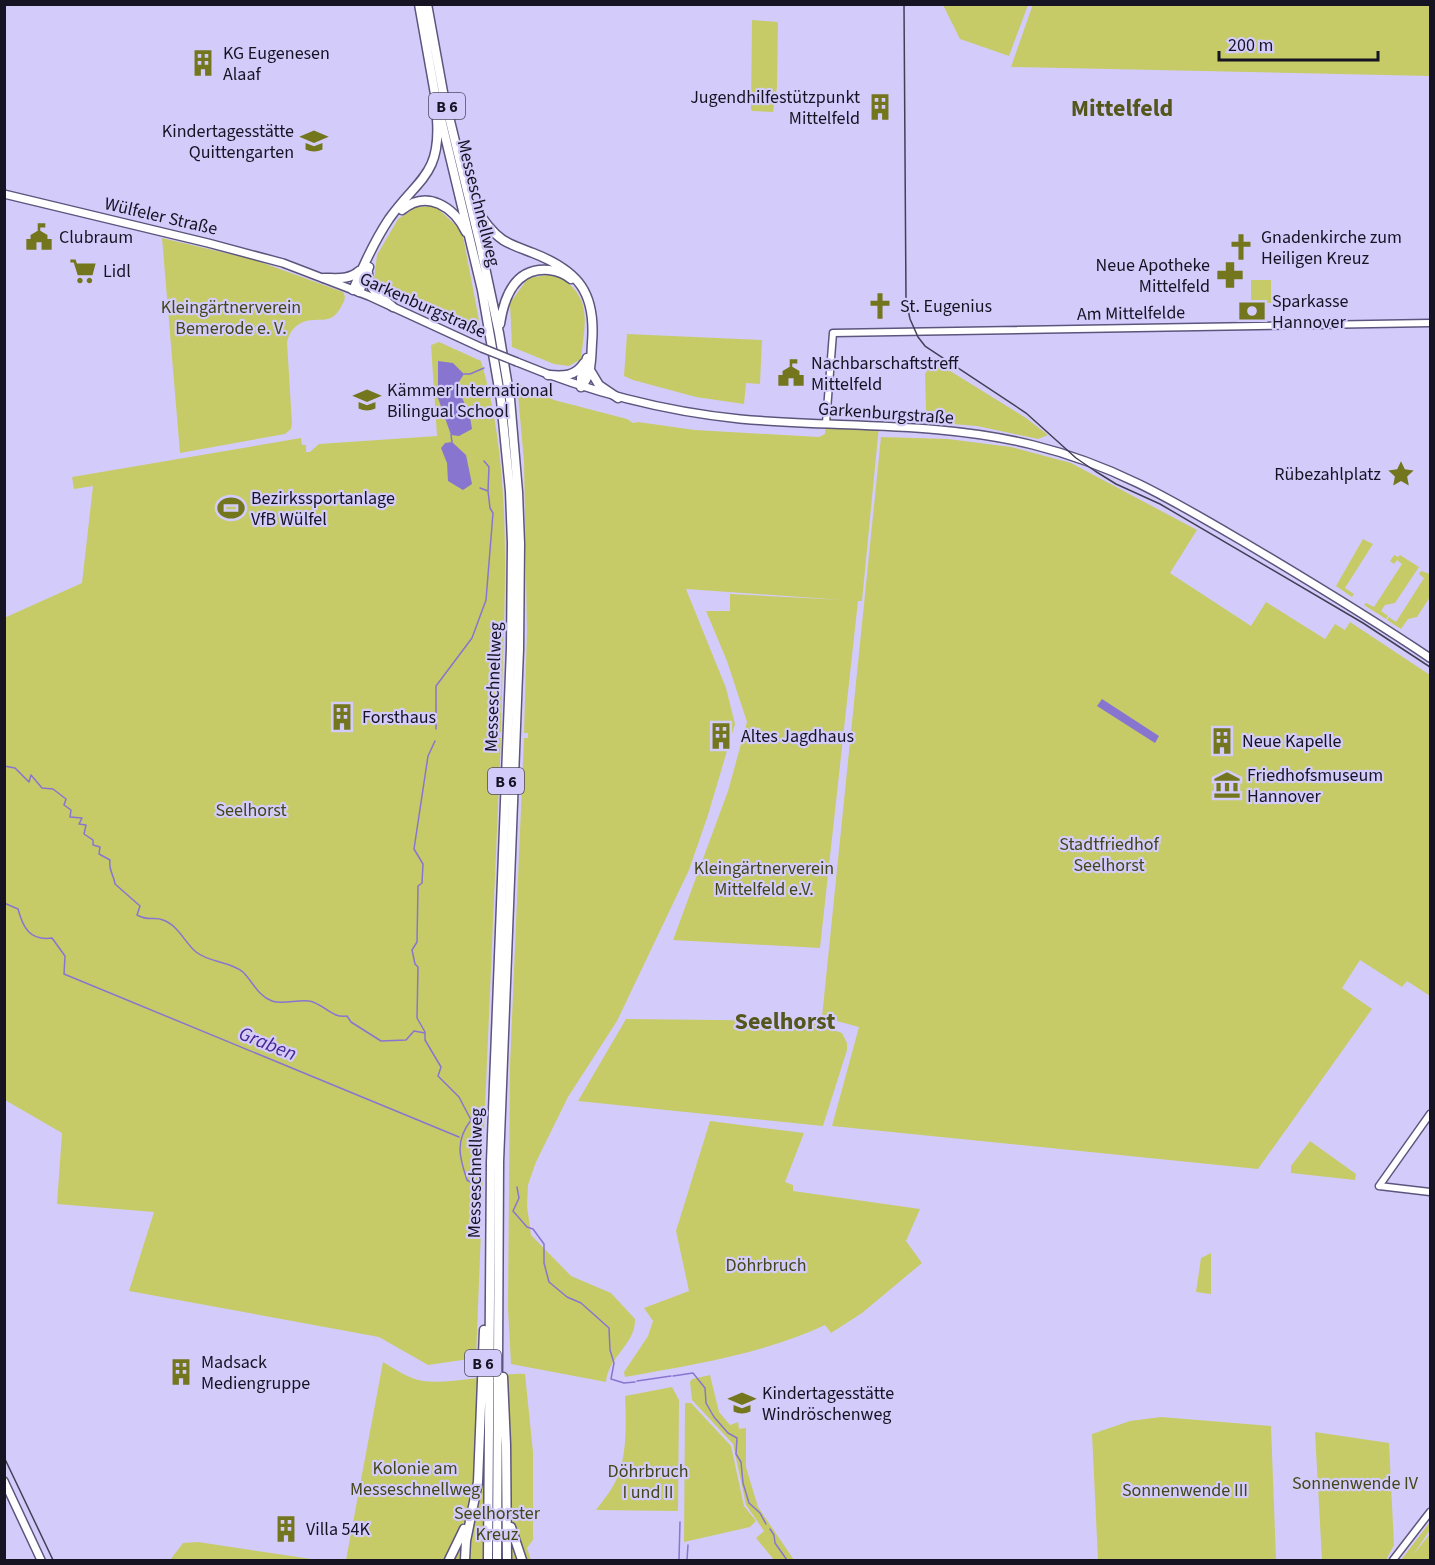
<svg xmlns="http://www.w3.org/2000/svg" width="1435" height="1565" font-family="'Source Sans 3',sans-serif">
  <rect width="100%" height="100%" fill="#d3ccfb"/>
  <path fill="#c6cb68" d="M 1033,4 L 1430,5 L 1430,76 L 1011,67 Z
    M 943,5 L 1028,5 L 1009,56 L 960,39 Z
    M 752,20 L 778,22 L 777,87 L 773,112 L 752,111 L 751,109 Z
    M 435,206 L 462,231 L 482,336 L 383,288 L 374,280 L 377,255 L 398,219 L 416,207 Z
    M 162,238 L 255,260 L 343,292 C 346,297 345,300 342,305 C 331,328 318,315 301,323 C 293,327 289,334 287,342 L 292,424 L 291,429 L 285,434 L 180,453 Z
    M 554,274 C 594,295 585,321 581,359 L 569,366 L 554,364 L 512,347 L 510,303 L 528,278 Z
    M 1251,280 L 1271,280 L 1271,303 L 1251,303 Z
    M 627,334 L 762,340 L 760,384 L 746,383 L 744,404 L 696,397 L 633,380 L 624,376 Z
    M 439,342 L 481,361 C 516,478 503,611 501,732 L 495,733 L 496,738 L 501,738 L 482,1177 L 481,1181 L 483,1181 L 476,1358 L 428,1365 L 379,1337 L 129,1291 L 154,1212 L 57,1204 L 62,1133 L 5,1100 L 4,618 L 82,583 L 93,486 L 74,489 L 72,477 L 301,438 L 302,445 L 306,445 L 306,452 L 310,452 L 319,444 L 437,436 L 431,345 Z
    M 934,361 L 1026,418 L 1048,435 L 1038,439 L 977,426 L 940,423 L 940,411 L 926,411 L 925,374 Z
    M 517,383 L 554,400 L 627,419 L 633,423 L 638,422 L 695,430 L 819,437 L 825,434 L 826,423 L 879,426 L 862,601 L 858,601 L 820,948 L 673,940 L 728,791 L 747,722 L 727,661 L 706,611 L 730,611 L 730,594 L 843,600 L 686,589 L 726,688 L 735,724 L 708,815 L 689,870 L 617,1021 L 568,1097 L 536,1162 L 528,1185 L 527,1206 L 531,1235 L 571,1276 L 611,1293 L 635,1319 C 636,1344 608,1357 606,1382 L 511,1364 L 508,1308 L 510,1065 L 524,738 L 528,738 L 528,733 L 524,733 L 527,631 L 524,462 Z
    M 881,437 L 948,439 L 1011,447 L 1071,463 L 1197,530 L 1170,573 L 1251,626 L 1266,602 L 1325,639 L 1335,624 L 1345,630 L 1350,622 L 1430,675 L 1430,996 L 1407,981 L 1402,987 L 1360,960 L 1342,988 L 1372,1009 L 1258,1169 L 832,1126 L 859,1027 L 822,1017 Z
    M 1363,539 L 1373,544 L 1345,588 L 1354,594 L 1352,597 L 1336,586 Z
    M 1394,555 L 1398,557 L 1400,555 L 1419,567 L 1395,603 L 1385,605 L 1381,611 L 1388,616 L 1386,619 L 1364,605 L 1366,603 L 1374,607 L 1402,564 L 1397,560 L 1394,564 L 1390,561 Z
    M 1421,571 L 1430,574 L 1430,597 L 1417,617 L 1408,619 L 1401,629 L 1387,620 L 1389,617 L 1396,622 L 1424,578 L 1419,574 Z
    M 626,1019 L 807,1021 L 842,1033 L 847,1043 L 847,1050 L 823,1126 L 578,1101 Z
    M 710,1121 L 804,1133 L 785,1182 L 793,1185 L 793,1191 L 920,1209 L 906,1241 L 922,1263 L 862,1313 L 831,1333 L 825,1325 C 764,1354 691,1365 625,1377 L 624,1372 L 648,1336 L 653,1321 L 644,1308 L 689,1291 L 676,1231 Z
    M 1310,1141 L 1356,1174 L 1355,1180 L 1291,1173 L 1291,1166 Z
    M 1211,1253 L 1211,1294 L 1196,1292 L 1201,1258 Z
    M 383,1362 C 393,1368 402,1374 412,1378 C 438,1389 494,1372 525,1374 L 533,1452 L 533,1540 L 527,1548 L 531,1560 L 346,1560 Z
    M 710,1375 L 719,1412 L 730,1425 L 738,1422 L 739,1429 L 746,1428 L 746,1467 L 758,1507 L 794,1560 L 774,1560 L 756,1538 L 764,1531 L 746,1505 L 733,1444 L 692,1400 L 690,1382 L 692,1379 Z
    M 672,1387 L 679,1400 L 678,1511 L 596,1510 C 605,1498 616,1485 620,1470 C 627,1447 626,1419 625,1396 Z
    M 685,1403 L 691,1403 L 731,1446 L 744,1506 L 756,1521 L 750,1527 L 684,1542 Z
    M 1161,1417 L 1271,1426 L 1276,1560 L 1098,1560 L 1092,1434 L 1130,1421 Z
    M 1315,1432 L 1389,1443 L 1394,1545 L 1386,1560 L 1322,1560 Z
    M 1430,1522 L 1430,1530 L 1413,1555 L 1430,1534 L 1430,1560 L 1401,1560 Z
    M 198,1542 L 318,1560 L 170,1560 L 183,1543 Z"/>
  <path fill="#8875d0" d="M 438,361 L 453,363 L 464,374 L 457,385 L 470,417 L 472,429 L 459,436 L 451,435 L 438,398 Z
    M 452,442 L 466,455 L 472,484 L 463,490 L 448,481 L 447,463 L 441,448 L 445,443 Z
    M 1102,699 L 1159,736 L 1155,743 L 1097,706 Z"/>
  <g fill="none" stroke-linecap="round" stroke-linejoin="round">
    <path stroke="#8875d0" stroke-width="1.5" d="M 464,374 L 470,374 L 484,368
      M 451,435 L 452,442
      M 484,461 L 489,467 L 488,491
      M 436,729 L 436,686 L 472,638 L 486,600 L 493,513 L 490,508 L 488,491 L 480,488
      M 4,766 L 15,768 L 29,782 L 31,775 L 42,788 L 53,789 L 66,799 L 64,805 L 71,810 L 70,817 L 82,818 L 79,824 L 86,825 L 84,834 L 93,840 L 93,845 L 100,847 L 99,854 L 110,860 C 108,870 114,875 115,884 L 140,906 L 137,915 C 149,922 154,916 163,920 C 178,925 185,943 196,952 C 210,963 230,961 243,972 C 253,982 258,996 272,1001 C 283,1005 298,999 309,1001 C 323,1003 332,1019 347,1016 L 351,1022 L 381,1041 L 406,1040 L 414,1031 L 425,1033 L 425,1040 L 441,1067 L 438,1076 L 459,1097 L 471,1120 C 455,1141 459,1156 467,1180 L 480,1188
      M 4,903 L 18,909 C 23,928 30,941 52,938 L 65,956 L 64,974 L 459,1137
      M 425,1032 L 417,1018 L 418,967 L 415,964 L 412,950 L 417,942 L 418,886 L 422,883 L 423,864 L 414,849 L 428,756 L 435,741
      M 517,1187 L 519,1198 L 513,1211 L 527,1227 L 533,1229 L 544,1244 L 544,1263 L 549,1282 L 567,1297 L 581,1303 L 609,1328 L 610,1350 L 614,1363 L 611,1379 L 624,1383 L 635,1382
      M 673,1376 L 693,1373 L 705,1388 L 706,1403 L 714,1417 L 728,1433 L 737,1438 L 736,1454 L 741,1462 L 743,1483 L 749,1503 L 760,1513 L 766,1524
      M 637,1381 L 671,1376
      M 770,1529 L 774,1535 L 775,1543 L 787,1560
      M 679,1560 L 680,1522
      M 687,1560 L 688,1545"/>
    <defs>
      <path id="tertiary" d="M 826,423 L 833,333 L 1430,323
        M 1379,1186 L 1430,1114
        M 1379,1186 L 1430,1192
        M 1393,1560 L 1430,1512"/>
      <path id="secondary" d="M 4,194 L 208,243 L 283,263 L 369,296 L 482,348
        M 517,362 C 589,392 662,411 740,419 C 837,428 938,421 1033,445 C 1114,465 1172,500 1242,541 C 1306,579 1369,617 1430,658
        M 4,1481 L 41,1560"/>
      <path id="trunk" d="M 419,4 L 435,94 L 482,290 L 501,400 L 510,491 L 512,543 L 511,648 L 491,1162 L 488,1560
        M 427,4 L 443,92 L 480,244 L 499,333 L 510,399 L 518,492 L 520,544 L 519,649 L 499,1162 L 497,1560
        M 474,205 C 482,219 490,231 503,240 C 513,246 523,249 533,253 C 579,271 596,293 592,343 C 591,359 592,375 581,387
        M 402,210 C 427,189 454,207 466,232
        M 368,273 C 368,290 381,297 393,307
        M 324,278 C 338,278 349,280 359,271
        M 353,290 C 363,266 375,240 389,219 C 417,179 441,176 437,119
        M 359,292 L 369,267
        M 500,324 C 504,297 515,267 549,270 C 557,271 564,273 571,279
        M 590,370 L 599,385 L 618,398
        M 548,375 C 563,376 575,377 584,363
        M 581,387 L 581,378 L 587,358
        M 503,1377 L 506,1445 L 507,1560
        M 511,1527 L 522,1560
        M 449,1560 L 464,1529
        M 465,1560 L 466,1541 L 478,1482 L 484,1330"/>
    </defs>
    <use href="#tertiary" stroke="#5c557d" stroke-width="9"/>
    <use href="#secondary" stroke="#5c557d" stroke-width="10"/>
    <use href="#trunk" stroke="#5c557d" stroke-width="11"/>
    <use href="#tertiary" stroke="#fff" stroke-width="6"/>
    <use href="#secondary" stroke="#fff" stroke-width="7"/>
    <use href="#trunk" stroke="#fff" stroke-width="8"/>
    <path stroke="#433f57" stroke-width="1.5" d="M 904,4 L 906,300 L 910,319 L 918,337 L 925,346 L 1026,413 L 1076,458 L 1095,471 L 1116,484 L 1160,504 L 1363,623 L 1430,667
      M 4,1457 L 53,1560"/>
    <defs>
      <path id="secondary-bridge" d="M 482,348 L 517,362"/>
    </defs>
    <use href="#secondary-bridge" stroke="#5c557d" stroke-width="10" stroke-linecap="butt"/>
    <use href="#secondary-bridge" stroke="#fff" stroke-width="7"/>
  </g>
  <defs>
    <symbol id="building-bare" viewBox="-9 -9 18 18"><path d="M-4-6H4V6H1V3H-1V6H-4ZM-2.5-4.3h1.7v1.8h-1.7ZM.8-4.3h1.7v1.8H.8ZM-2.5-1h1.7V.8h-1.7ZM.8-1h1.7V.8H.8Z" fill="#73761d" stroke="#d3ccfb" stroke-width="2.5" paint-order="stroke"/></symbol>
    <symbol id="school-bare" viewBox="-9 -9 18 18"><path d="M0-5L7-2L0 1L-7-2ZM-4 1L0 2.5L4 1V4Q0 6-4 4Z" fill="#73761d" stroke="#d3ccfb" stroke-width="2.5" paint-order="stroke"/></symbol>
    <symbol id="civic-bare" viewBox="-9 -9 18 18"><path d="M-.6-6.5H3V-4.5H.6V-3L4-1V1h2V6H-6V1h2V-1L-.6-3ZM-1.2 2.5V6h2.4V2.5Z" fill="#73761d" stroke="#d3ccfb" stroke-width="2.5" paint-order="stroke"/></symbol>
    <symbol id="church-bare" viewBox="-9 -9 18 18"><path d="M-1.2-6h2.4v3.5h3.3v2.4h-3.3V6h-2.4V-.1h-3.3v-2.4h3.3Z" fill="#73761d" stroke="#d3ccfb" stroke-width="2.5" paint-order="stroke"/></symbol>
    <symbol id="supermarket-bare" viewBox="-9 -9 18 18"><path d="M-6-5.5h2.5l.6 2H6L4.5 2H-2.5L-4.4-4H-6ZM-1.5 3.2a1.3 1.3 0 1 0 .1 0ZM3 3.2a1.3 1.3 0 1 0 .1 0Z" fill="#73761d" stroke="#d3ccfb" stroke-width="2.5" paint-order="stroke"/></symbol>
    <symbol id="pharmacy-bare" viewBox="-9 -9 18 18"><path d="M-2-6h4v4h4v4h-4v4h-4v-4h-4v-4h4Z" fill="#73761d" stroke="#d3ccfb" stroke-width="2.5" paint-order="stroke"/></symbol>
    <symbol id="bank-bare" viewBox="-9 -9 18 18"><path d="M-6-4H6V4H-6ZM0-2.3a2.3 2.3 0 1 0 0 4.6a2.3 2.3 0 1 0 0-4.6Z" fill="#73761d" stroke="#d3ccfb" stroke-width="2.5" paint-order="stroke"/></symbol>
    <symbol id="sight-bare" viewBox="-9 -9 18 18"><path d="M0-6L1.8-2.2L6-1.7L2.9 1.2L3.7 5.4L0 3.3L-3.7 5.4L-2.9 1.2L-6-1.7L-1.8-2.2Z" fill="#73761d" stroke="#d3ccfb" stroke-width="2.5" paint-order="stroke"/></symbol>
    <symbol id="stadium-bare" viewBox="-9 -9 18 18"><path d="M0-5a6.5 5 0 1 0 0 10a6.5 5 0 1 0 0-10ZM-3.5-1.8h7v3.6h-7Z" fill="#73761d" stroke="#d3ccfb" stroke-width="2.5" paint-order="stroke"/></symbol>
    <symbol id="museum-bare" viewBox="-9 -9 18 18"><path d="M0-6L6-3V-2H-6V-3ZM-5-1h2V3h-2ZM-1-1h2V3h-2ZM3-1h2V3H3ZM-6 4H6V6H-6Z" fill="#73761d" stroke="#d3ccfb" stroke-width="2.5" paint-order="stroke"/></symbol>
  </defs>
  <g fill-rule="evenodd">
    <use href="#building-bare" x="184" y="44" width="38" height="38"/>
    <use href="#building-bare" x="861" y="88" width="38" height="38"/>
    <use href="#school-bare" x="295" y="122" width="38" height="38"/>
    <use href="#civic-bare" x="20" y="218" width="38" height="38"/>
    <use href="#church-bare" x="1222" y="228" width="38" height="38"/>
    <use href="#supermarket-bare" x="64" y="252" width="38" height="38"/>
    <use href="#pharmacy-bare" x="1211" y="256" width="38" height="38"/>
    <use href="#church-bare" x="861" y="287" width="38" height="38"/>
    <use href="#bank-bare" x="1233" y="292" width="38" height="38"/>
    <use href="#civic-bare" x="772" y="354" width="38" height="38"/>
    <use href="#school-bare" x="348" y="381" width="38" height="38"/>
    <use href="#sight-bare" x="1382" y="455" width="38" height="38"/>
    <use href="#stadium-bare" x="212" y="489" width="38" height="38"/>
    <use href="#building-bare" x="323" y="698" width="38" height="38"/>
    <use href="#building-bare" x="702" y="717" width="38" height="38"/>
    <use href="#building-bare" x="1203" y="722" width="38" height="38"/>
    <use href="#museum-bare" x="1208" y="766" width="38" height="38"/>
    <use href="#building-bare" x="162" y="1353" width="38" height="38"/>
    <use href="#school-bare" x="723" y="1384" width="38" height="38"/>
    <use href="#building-bare" x="267" y="1510" width="38" height="38"/>
  </g>
  <g text-anchor="middle" stroke-width="4.5" stroke-linejoin="round" paint-order="stroke">
    <g fill="#d3ccfb" stroke="#4f4a64" stroke-width="1.5">
      <rect x="429" y="93" width="36" height="26" rx="4.5"/>
      <rect x="488" y="768" width="36" height="26" rx="4.5"/>
      <rect x="465" y="1350" width="36" height="26" rx="4.5"/>
    </g>
    <g font-size="16" font-weight="bold" fill="#161323">
      <text x="447" y="112">B 6</text>
      <text x="506" y="787">B 6</text>
      <text x="483" y="1369">B 6</text>
    </g>
    <g font-size="18" fill="#161323" stroke="#d3ccfb" text-anchor="start">
      <text x="223" y="59">KG Eugenesen<tspan x="223" dy="21">Alaaf</tspan></text>
      <text x="860" y="103" text-anchor="end">Jugendhilfestützpunkt<tspan x="860" dy="21">Mittelfeld</tspan></text>
      <text x="294" y="137" text-anchor="end">Kindertagesstätte<tspan x="294" dy="21">Quittengarten</tspan></text>
      <text x="59" y="243">Clubraum</text>
      <text x="1261" y="243">Gnadenkirche zum<tspan x="1261" dy="21">Heiligen Kreuz</tspan></text>
      <text x="1210" y="271" text-anchor="end">Neue Apotheke<tspan x="1210" dy="21">Mittelfeld</tspan></text>
      <text x="103" y="277">Lidl</text>
      <text x="1272" y="307">Sparkasse<tspan x="1272" dy="21">Hannover</tspan></text>
      <text x="900" y="312">St. Eugenius</text>
      <text x="811" y="369">Nachbarschaftstreff<tspan x="811" dy="21">Mittelfeld</tspan></text>
      <text x="387" y="396">Kämmer International<tspan x="387" dy="21">Bilingual School</tspan></text>
      <text x="1381" y="480" text-anchor="end">Rübezahlplatz</text>
      <text x="251" y="504">Bezirkssportanlage<tspan x="251" dy="21">VfB Wülfel</tspan></text>
      <text x="362" y="723">Forsthaus</text>
      <text x="741" y="742">Altes Jagdhaus</text>
      <text x="1242" y="747">Neue Kapelle</text>
      <text x="1247" y="781">Friedhofsmuseum<tspan x="1247" dy="21">Hannover</tspan></text>
      <text x="201" y="1368">Madsack<tspan x="201" dy="21">Mediengruppe</tspan></text>
      <text x="762" y="1399">Kindertagesstätte<tspan x="762" dy="21">Windröschenweg</tspan></text>
      <text x="306" y="1535">Villa 54K</text>
    </g>
    <g font-size="18" fill="#161323" stroke="#d3ccfb">
      <text transform="translate(479 203) rotate(76)" y="6">Messeschnellweg</text>
      <text transform="translate(161 216) rotate(13)" y="6">Wülfeler Straße</text>
      <text transform="translate(423 305) rotate(24)" y="6">Garkenburgstraße</text>
      <text transform="translate(1131 313) rotate(-1)" y="6">Am Mittelfelde</text>
      <text transform="translate(886 413) rotate(4)" y="6">Garkenburgstraße</text>
      <text transform="translate(493 687) rotate(-88)" y="6">Messeschnellweg</text>
      <text transform="translate(475 1173) rotate(-89)" y="6">Messeschnellweg</text>
    </g>
    <g font-size="18" fill="#444618" stroke="#d3ccfb">
      <text x="231" y="313">Kleingärtnerverein<tspan x="231" dy="21">Bemerode e. V.</tspan></text>
      <text x="251" y="816">Seelhorst</text>
      <text x="1109" y="850">Stadtfriedhof<tspan x="1109" dy="21">Seelhorst</tspan></text>
      <text x="764" y="874">Kleingärtnerverein<tspan x="764" dy="21">Mittelfeld e.V.</tspan></text>
      <text x="766" y="1271">Döhrbruch</text>
      <text x="415" y="1474">Kolonie am<tspan x="415" dy="21">Messeschnellweg</tspan></text>
      <text x="648" y="1477">Döhrbruch<tspan x="648" dy="21">I und II</tspan></text>
      <text x="1355" y="1489">Sonnenwende IV</text>
      <text x="1185" y="1496">Sonnenwende III</text>
      <text x="497" y="1519">Seelhorster<tspan x="497" dy="21">Kreuz</tspan></text>
    </g>
    <g font-size="20" font-style="italic" fill="#492692" stroke="#d3ccfb">
      <text transform="translate(268 1043) rotate(22)" y="7">Graben</text>
    </g>
    <g font-size="24" font-weight="bold" fill="#54561b" stroke="#d3ccfb">
      <text x="1122" y="116">Mittelfeld</text>
      <text x="785" y="1029">Seelhorst</text>
    </g>
  </g>
  <rect width="1435" height="1565" fill="none" stroke="#161323" stroke-width="12"/>
  <path d="M1219 51v9h159v-9" fill="none" stroke="#161323" stroke-width="3"/>
  <text x="1228" y="51" font-size="18" fill="#161323" stroke="#d3ccfb" stroke-width="4.5" paint-order="stroke">200 m</text>
</svg>
